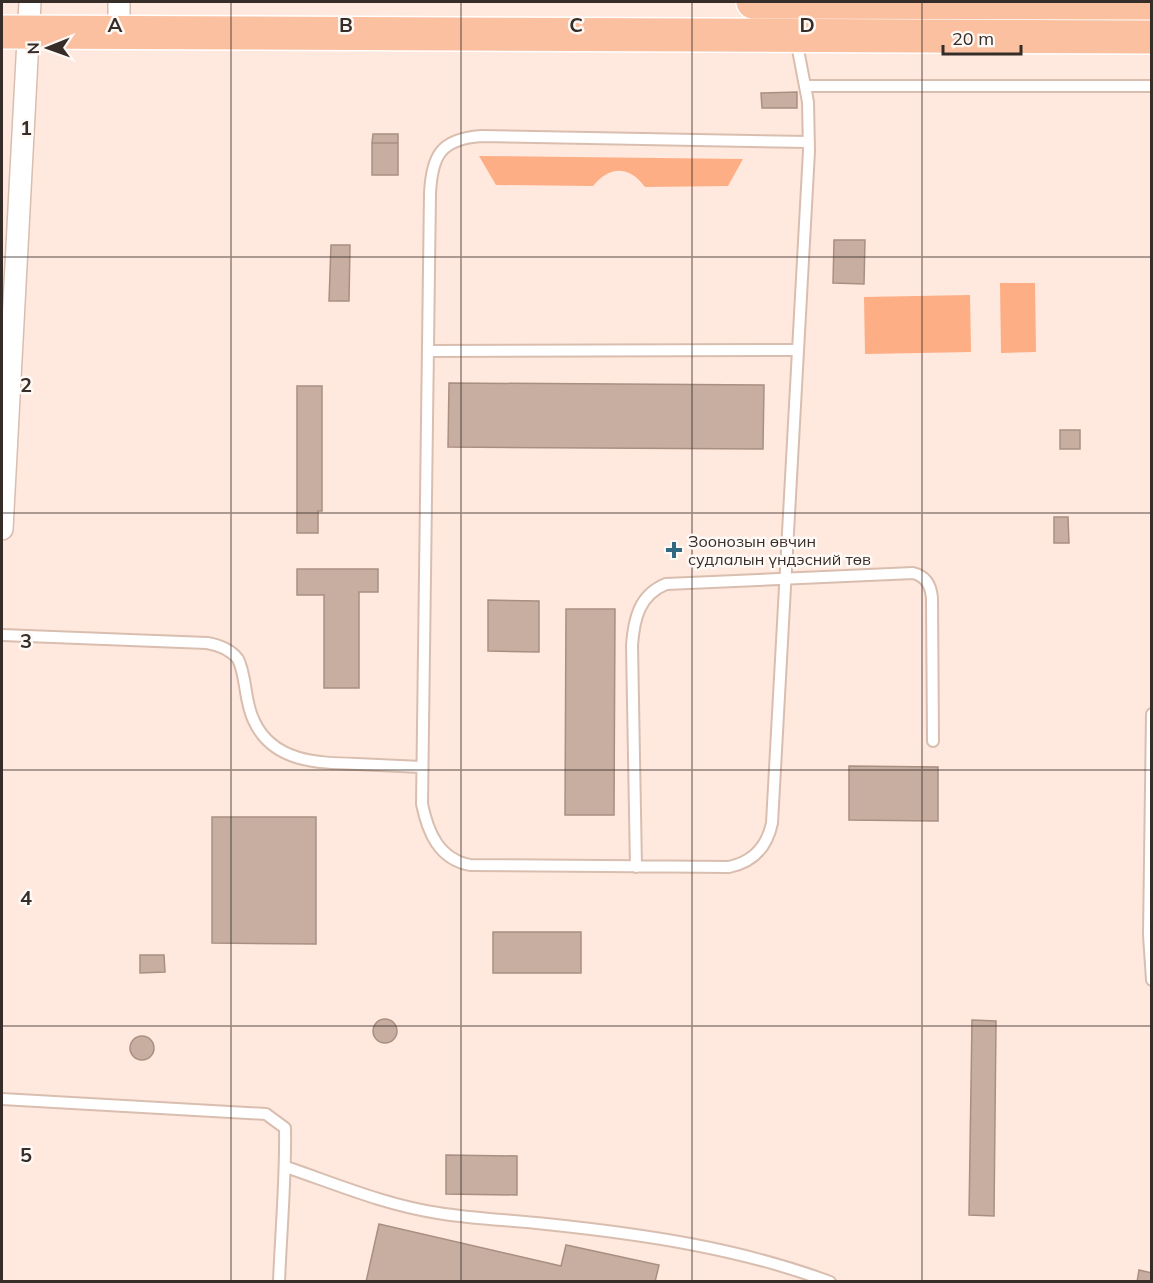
<svg xmlns="http://www.w3.org/2000/svg" width="1153" height="1283" font-family="Mulish,sans-serif">
  <rect width="100%" height="100%" fill="#ffe8dd"/>
  <path fill="#fdae84" d="M 479,156 L 743,159 L 728,186 L 645,187 C 629,165 609,166 593,186 L 496,185 Z
    M 1000,283 L 1035,283 L 1036,352 L 1001,353 Z
    M 970,295 L 971,352 L 865,354 L 864,297 Z"/>
  <path fill="#c8aea0" stroke="#a98f82" stroke-width="1.5" d="M 797,92 L 797,108 L 762,108 L 761,93 Z
    M 373,134 L 398,134 L 398,143 L 372,143 Z
    M 372,143 L 398,143 L 398,175 L 372,175 Z
    M 834,240 L 865,240 L 864,284 L 833,283 Z
    M 331,245 L 350,245 L 349,301 L 329,301 Z
    M 449,383 L 764,385 L 763,449 L 448,447 Z
    M 297,386 L 322,386 L 322,511 L 318,511 L 318,533 L 297,533 Z
    M 1060,430 L 1080,430 L 1080,449 L 1060,449 Z
    M 1054,517 L 1068,517 L 1069,543 L 1054,543 Z
    M 297,569 L 378,569 L 378,592 L 359,592 L 359,688 L 324,688 L 324,595 L 297,595 Z
    M 488,600 L 539,601 L 539,652 L 488,651 Z
    M 566,609 L 615,609 L 614,815 L 565,815 Z
    M 849,766 L 938,767 L 938,821 L 849,820 Z
    M 212,817 L 316,817 L 316,944 L 212,943 Z
    M 493,932 L 581,932 L 581,973 L 493,973 Z
    M 140,955 L 164,955 L 165,972 L 140,973 Z
    M373 1031a12 12 0 1 1 24 0a12 12 0 1 1-24 0Z
    M 972,1020 L 996,1021 L 994,1216 L 969,1215 Z
    M130 1048a12 12 0 1 1 24 0a12 12 0 1 1-24 0Z
    M 446,1155 L 517,1156 L 517,1195 L 446,1194 Z
    M 379,1224 L 561,1266 L 566,1245 L 659,1265 L 655,1282 L 366,1282 Z
    M 1139,1270 L 1152,1273 L 1151,1282 L 1137,1282 Z"/>
  <g fill="none" stroke-linecap="round" stroke-linejoin="round">
    <defs>
      <path id="lane" d="M 796,39 L 808,102 L 809,151 L 772,823 C 767,847 753,862 729,867 L 470,865 C 439,859 428,833 422,804 L 430,193 C 432,155 441,139 481,136 L 809,142
        M 805,86 L 1152,86
        M 428,351 L 798,350
        M 2,635 L 207,643 C 219,645 230,649 238,659 C 247,678 244,701 254,721 C 273,762 317,763 357,764 C 378,765 400,766 421,767
        M 1152,714 L 1149,935 L 1152,980
        M 636,867 L 632,645 C 634,619 639,595 666,584 L 913,573 C 926,576 931,586 932,598 L 933,741
        M 2,1099 L 266,1114 L 285,1128 C 286,1179 281,1230 279,1282
        M 286,1167 C 336,1184 385,1205 438,1213 C 474,1219 510,1220 546,1224 C 642,1234 739,1248 830,1282"/>
      <path id="street" d="M 119,33 L 119,2
        M 2,529 L 30,2"/>
      <path id="primary" d="M 753,2 L 1152,3
        M 2,32 L 1152,37"/>
    </defs>
    <use href="#lane" stroke="#d9beb0" stroke-width="14"/>
    <use href="#street" stroke="#d9beb0" stroke-width="24"/>
    <use href="#primary" stroke="#fff" stroke-width="36"/>
    <use href="#lane" stroke="#fff" stroke-width="10"/>
    <use href="#street" stroke="#fff" stroke-width="21"/>
    <use href="#primary" stroke="#fac0a0" stroke-width="33"/>
  </g>
  <path fill="none" stroke="#372d28" stroke-width="1.5" stroke-opacity="0.55" d="M 231,2 L 231,1282M 461,2 L 461,1282M 692,2 L 692,1282M 922,2 L 922,1282M 2,257 L 1152,257M 2,513 L 1152,513M 2,770 L 1152,770M 2,1026 L 1152,1026"/>
  <path fill="#2f6982" stroke="#fff9f6" stroke-width="2" d="M671 541h6v6h6v6h-6v6h-6v-6h-6v-6h6z"/>
  <g text-anchor="middle" stroke-width="5" stroke-linejoin="round" paint-order="stroke">
    <g font-size="16" fill="#372d28" stroke="#fff9f6" text-anchor="start">
      <text x="688" y="547">Зоонозын өвчин<tspan x="688" dy="18">судлалын үндэсний төв</tspan></text>
    </g>
  </g>
  <g font-size="20" text-anchor="middle" font-weight="bold" fill="#372d28" stroke="#fff9f6" stroke-width="5" stroke-linejoin="round" paint-order="stroke">
    <text x="115" y="32">A</text>
    <text x="346" y="32">B</text>
    <text x="576" y="32">C</text>
    <text x="807" y="32">D</text>
    <text x="26" y="135">1</text>
    <text x="26" y="392">2</text>
    <text x="26" y="648">3</text>
    <text x="26" y="905">4</text>
    <text x="26" y="1162">5</text>
  </g>
  <rect width="1153" height="1283" fill="none" stroke="#372d28" stroke-width="6"/>
  <g transform="translate(48 48) rotate(269)" stroke="#fff9f6" stroke-width="4.5" paint-order="stroke">
  <path d="M0-4.5L10 22L0 15L-10 22Z" fill="#372d28"/>
  <text y="-9" font-size="16" font-weight="bold" text-anchor="middle" fill="#372d28">N</text>
  </g>
  <path d="M943 45v9h78v-9" fill="none" stroke="#372d28" stroke-width="3"/>
  <text x="952" y="45" font-size="18" fill="#372d28" stroke="#fff9f6" stroke-width="4.5" paint-order="stroke">20 m</text>
</svg>
